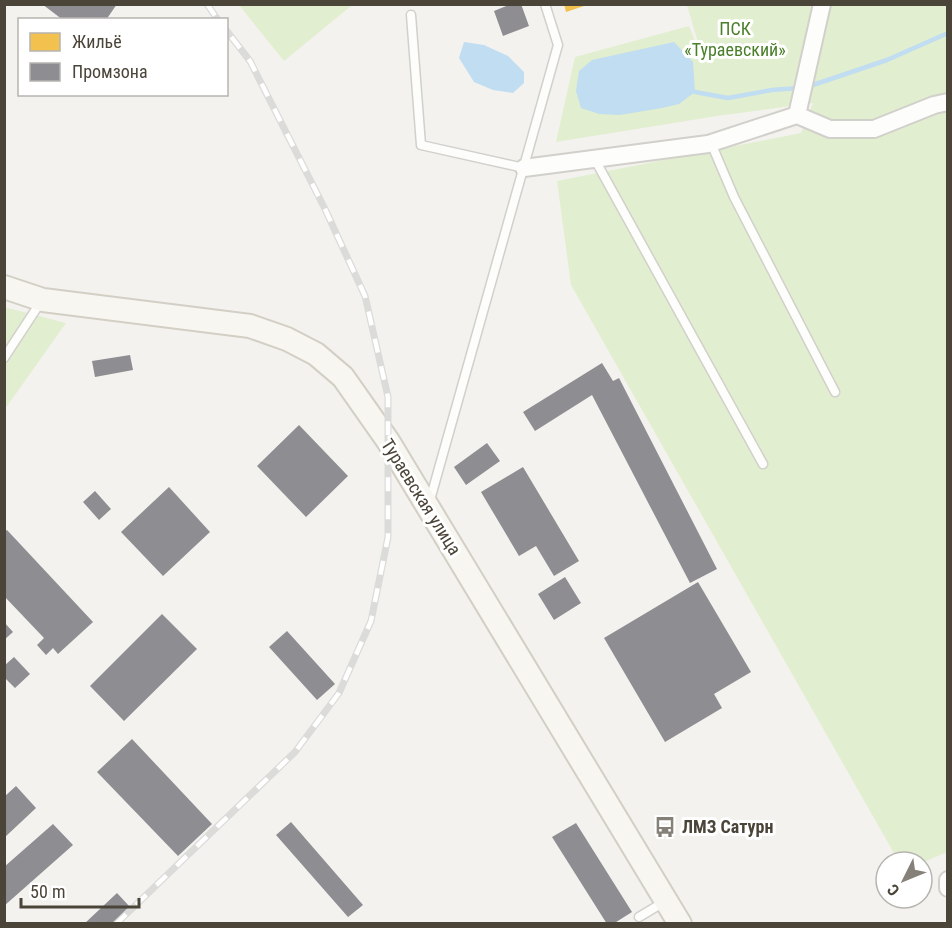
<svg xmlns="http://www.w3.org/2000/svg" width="952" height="928" font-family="'Roboto Condensed',sans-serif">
  <rect width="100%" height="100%" fill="#f4f2ee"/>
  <path fill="#e1eecf" d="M 350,5 L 351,6 L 284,61 L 239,5 Z
    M 687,5 L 947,5 L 947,852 L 922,863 L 899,862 L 571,285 L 557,181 L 801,133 L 813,103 L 717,116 L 556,142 L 575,57 L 689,26 L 705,66 Z
    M 4,307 L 66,323 L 5,409 L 4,409 Z"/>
  <path fill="#c0ddf1" d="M 464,42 L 484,45 L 508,56 L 524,72 L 524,83 L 513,93 L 493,90 L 474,82 L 459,58 Z
    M 674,42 L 693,62 L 695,92 L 679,104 L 662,108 L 620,115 L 599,114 L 581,108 L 576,91 L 579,71 L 592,60 Z"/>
  <path fill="#f2c14e" d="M 564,4 L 587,4 L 587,5 L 566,12 Z"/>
  <path fill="#8d8d92" d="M 42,4 L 117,4 L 106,20 L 63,20 Z
    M 511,4 L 521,4 L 529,26 L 503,36 L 494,11 Z
    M 130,355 L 133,370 L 95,377 L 92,361 Z
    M 602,363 L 613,381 L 619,378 L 717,569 L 690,583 L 592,395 L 535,431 L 523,412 Z
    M 299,425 L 348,476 L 306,517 L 257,466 Z
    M 487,443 L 500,461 L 466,485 L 454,467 Z
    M 523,467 L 579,561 L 554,576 L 536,546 L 519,556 L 481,492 Z
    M 169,487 L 210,532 L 163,576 L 121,532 Z
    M 95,491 L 111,509 L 99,520 L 83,502 Z
    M 7,530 L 93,622 L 58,654 L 53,648 L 46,655 L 37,645 L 44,638 L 4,596 L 4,532 Z
    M 565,577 L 581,603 L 554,620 L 538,594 Z
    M 698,582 L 751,672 L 714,694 L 722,708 L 665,742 L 604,638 Z
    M 162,614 L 197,649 L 124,721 L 90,686 Z
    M 4,622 L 13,632 L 4,640 Z
    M 287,631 L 335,684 L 317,700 L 269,647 Z
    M 14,657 L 30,674 L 15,688 L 4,677 L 4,666 Z
    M 132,739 L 212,824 L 178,856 L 97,772 Z
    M 16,786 L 36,808 L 4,838 L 4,797 Z
    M 291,822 L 363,905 L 348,917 L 276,835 Z
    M 576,823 L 632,912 L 613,924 L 607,924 L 552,837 Z
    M 53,824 L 73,845 L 4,906 L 4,867 Z
    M 117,893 L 130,907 L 112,924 L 84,924 Z"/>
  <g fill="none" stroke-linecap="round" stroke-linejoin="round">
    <path stroke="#c0ddf1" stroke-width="4.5" d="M 807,87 L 887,60 L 948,33
      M 695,92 L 728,98 L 772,90 L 799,88"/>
    <defs>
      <path id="lane" d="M 411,15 L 421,145 L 524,168
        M 711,143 L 734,197 L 835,392
        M 594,158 L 763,464
        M 4,358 L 42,300
        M 430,500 L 558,45 L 545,4
        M 639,917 L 664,902"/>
      <path id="street" d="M 797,115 L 822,4
        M 524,168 L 708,144 L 797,115 L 830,129 L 874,129 L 934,105 L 948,102
        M 948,880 L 948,888"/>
      <path id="secondary" d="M 4,287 L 43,300 L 250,326 L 287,339 L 316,354 L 343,377 L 388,441 L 680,924"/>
    </defs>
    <use href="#lane" stroke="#d2d0cb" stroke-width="11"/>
    <use href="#street" stroke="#d2d0cb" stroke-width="20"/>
    <use href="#secondary" stroke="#d3cfc5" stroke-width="26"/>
    <use href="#lane" stroke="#fdfdfc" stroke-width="8"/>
    <use href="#street" stroke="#fdfdfc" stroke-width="16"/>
    <use href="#secondary" stroke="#f7f6f1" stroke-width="22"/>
    <defs>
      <path id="rail" d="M 207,4 L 218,20
        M 116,924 L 295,752 L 339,693 L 371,621 L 388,537 L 388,397 L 365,296 L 325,209 L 250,61 L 226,30"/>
    </defs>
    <use href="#rail" stroke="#dbdbda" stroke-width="7"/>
    <use href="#rail" stroke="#fff" stroke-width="4.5" stroke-dasharray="14" stroke-linecap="butt"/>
  </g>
  <defs>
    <symbol id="bus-bare" viewBox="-9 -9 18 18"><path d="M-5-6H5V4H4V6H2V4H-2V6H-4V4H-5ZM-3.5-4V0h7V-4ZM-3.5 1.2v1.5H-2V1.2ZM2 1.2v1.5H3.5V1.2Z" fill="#868178" stroke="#fff" stroke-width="2.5" paint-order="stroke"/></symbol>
  </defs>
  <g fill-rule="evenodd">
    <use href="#bus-bare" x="650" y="812" width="30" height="30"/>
  </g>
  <g text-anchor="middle" stroke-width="6" stroke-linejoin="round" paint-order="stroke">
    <g font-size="18" fill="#4a7f2a" stroke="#fff">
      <text x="735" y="35">ПСК<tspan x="735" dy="21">«Тураевский»</tspan></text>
    </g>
    <g font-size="18" fill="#4b4439" stroke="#fff">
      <text transform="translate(421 497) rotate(58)" y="6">Тураевская улица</text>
    </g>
    <g font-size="18" font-weight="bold" fill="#4b4439" stroke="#fff" text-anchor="start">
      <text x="682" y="833">ЛМЗ Сатурн</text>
    </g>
  </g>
  <rect width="952" height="928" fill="none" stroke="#4b4439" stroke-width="12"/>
  <rect x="18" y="18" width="210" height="78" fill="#ffffff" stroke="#b7b4b0" stroke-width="1.5"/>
  <rect x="30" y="33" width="30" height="18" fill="#f2c14e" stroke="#b7b4b0" stroke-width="1.5"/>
  <text x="72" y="48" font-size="18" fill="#4b4439">Жильё</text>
  <rect x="30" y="63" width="30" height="18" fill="#8d8d92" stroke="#b7b4b0" stroke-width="1.5"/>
  <text x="72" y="78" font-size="18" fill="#4b4439">Промзона</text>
  <g transform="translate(904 880) rotate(227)"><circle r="28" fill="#ffffff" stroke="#b7b4b0" stroke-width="1.5"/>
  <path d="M0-4.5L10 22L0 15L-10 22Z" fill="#868178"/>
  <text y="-9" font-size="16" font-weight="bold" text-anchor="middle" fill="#4b4439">С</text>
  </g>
  <path d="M21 898v9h118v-9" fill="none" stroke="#4b4439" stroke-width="3"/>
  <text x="30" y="898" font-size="18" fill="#4b4439" stroke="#ffffff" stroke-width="4.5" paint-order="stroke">50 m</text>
</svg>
